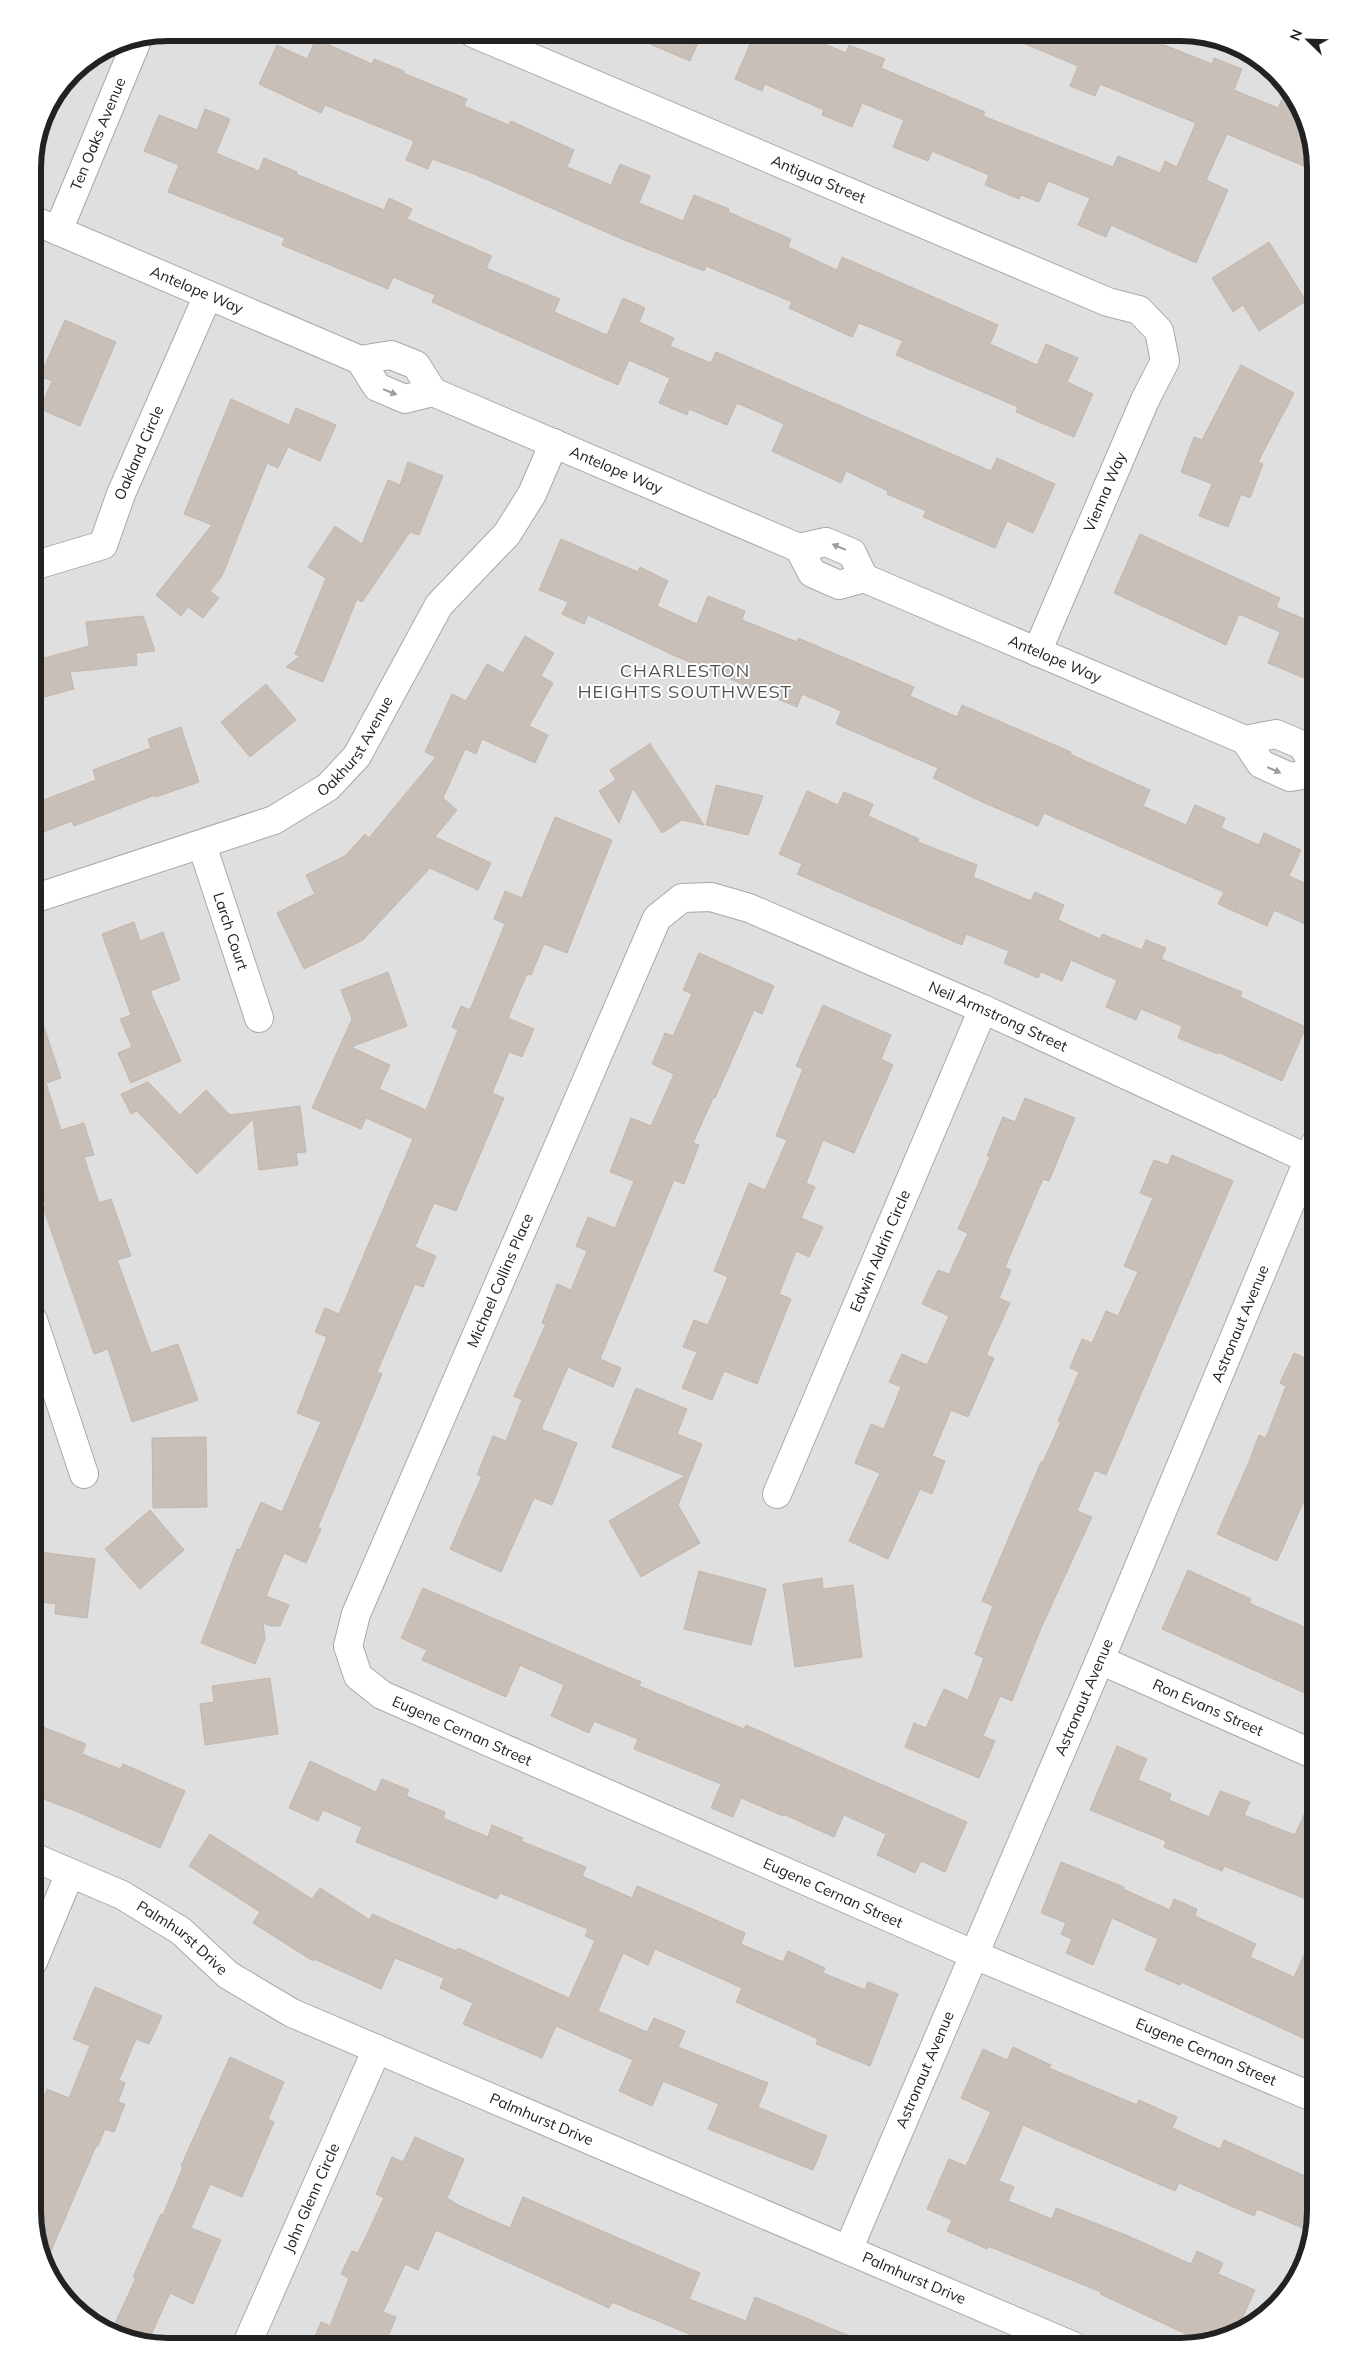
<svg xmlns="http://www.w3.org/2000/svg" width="1348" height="2379" font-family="Mulish,sans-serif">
  <rect width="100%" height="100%" fill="#f2efe9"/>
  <path fill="#e0dfdf" d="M 168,33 L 1189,33 L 1256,55 L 1302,108 L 1315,168 L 1315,2211 L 1293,2286 L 1240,2333 L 1180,2346 L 159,2346 L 92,2324 L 46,2271 L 33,2211 L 33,159 L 43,116 L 72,72 L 116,43 Z"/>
  <path fill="#c7bfb8" stroke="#c4b6ab" d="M 624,33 L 702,33 L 690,61 Z
    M 755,33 L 799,33 L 846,53 L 849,45 L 885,59 L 881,68 L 985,112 L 983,116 L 1113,167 L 1118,156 L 1160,173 L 1165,161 L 1177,167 L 1196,123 L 1100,84 L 1095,96 L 1070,86 L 1078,66 L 999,33 L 1134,33 L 1212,64 L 1214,58 L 1242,69 L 1234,90 L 1278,108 L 1286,90 L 1302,108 L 1316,171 L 1227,134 L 1206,180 L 1228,190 L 1196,263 L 1111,225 L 1106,237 L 1078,225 L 1090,198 L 1048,181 L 1039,202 L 1021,195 L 1019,199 L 985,185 L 989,175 L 932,151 L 928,161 L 893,147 L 904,120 L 862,103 L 852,127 L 822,115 L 824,110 L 765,84 L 762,91 L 735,79 Z
    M 316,39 L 372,64 L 374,59 L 404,71 L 403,73 L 467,99 L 464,106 L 509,125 L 511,121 L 574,150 L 567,167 L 611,185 L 620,164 L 650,176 L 639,203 L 683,221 L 694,195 L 729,209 L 728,212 L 791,239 L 788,247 L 837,270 L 842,257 L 998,325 L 990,344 L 1037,365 L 1046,344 L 1078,358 L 1067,382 L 1093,394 L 1074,437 L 1016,412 L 1018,407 L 896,355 L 903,341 L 859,323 L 852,337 L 789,308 L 792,302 L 706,266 L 704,271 L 624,240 L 474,174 L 432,159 L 428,169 L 406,160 L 414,141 L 325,105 L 321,113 L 259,84 L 277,45 L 307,59 Z
    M 205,109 L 230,119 L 216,153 L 259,171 L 264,158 L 297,172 L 296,174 L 384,210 L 389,198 L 412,209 L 407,219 L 492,256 L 486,268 L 560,299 L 554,312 L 607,335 L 623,298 L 645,308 L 639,322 L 674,338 L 670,346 L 711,363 L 716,352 L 991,471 L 997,458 L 1055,484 L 1033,533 L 1007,521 L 995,548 L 923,517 L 926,511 L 887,494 L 888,491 L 846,471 L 841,483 L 772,451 L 784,424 L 737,403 L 727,425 L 689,409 L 687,415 L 659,403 L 670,378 L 629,360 L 618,385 L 432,302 L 435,295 L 393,277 L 388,289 L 282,245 L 285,238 L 168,192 L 179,165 L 144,151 L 159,115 L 197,130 Z
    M 1269,242 L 1306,301 L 1259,331 L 1243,305 L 1233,312 L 1212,278 Z
    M 65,320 L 116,342 L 80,426 L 40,409 L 52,381 L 40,376 Z
    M 1241,365 L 1294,393 L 1258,462 L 1263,464 L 1250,498 L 1241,494 L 1228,527 L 1199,516 L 1212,484 L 1181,472 L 1194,437 L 1202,440 Z
    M 231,399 L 289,425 L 296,408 L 336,425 L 320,461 L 288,447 L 278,468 L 267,463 L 222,576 L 210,591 L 219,598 L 203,618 L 188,607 L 181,616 L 156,595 L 212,525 L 184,514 Z
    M 408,462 L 443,476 L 419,535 L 410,532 L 362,602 L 357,599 L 323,682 L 286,667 L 300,656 L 295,654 L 326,578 L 308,567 L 335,526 L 362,544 L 388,480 L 400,485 Z
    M 1140,534 L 1280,598 L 1276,607 L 1316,624 L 1316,683 L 1268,663 L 1280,632 L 1239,614 L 1226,645 L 1114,593 Z
    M 561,539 L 638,572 L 640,567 L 668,581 L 657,606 L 697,624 L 708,596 L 745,611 L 742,620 L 797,642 L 798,638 L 914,687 L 910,696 L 957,717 L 962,705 L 1071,752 L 1070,754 L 1150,790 L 1143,806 L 1186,825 L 1195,805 L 1225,818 L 1221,828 L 1259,845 L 1264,833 L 1301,850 L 1289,876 L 1316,888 L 1316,929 L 1274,910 L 1267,926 L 1218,904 L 1224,892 L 1044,813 L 1038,826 L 980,801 L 933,778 L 938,768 L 836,724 L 841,711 L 802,694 L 797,707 L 673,655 L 588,615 L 584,624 L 562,614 L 568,602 L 539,590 Z
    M 143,616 L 155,651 L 136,653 L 137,665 L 70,672 L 74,689 L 33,700 L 33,661 L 89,646 L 86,622 Z
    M 525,636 L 554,653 L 541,676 L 553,683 L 529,726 L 548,735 L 535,763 L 482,739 L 476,754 L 465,749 L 443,798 L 457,810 L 435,837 L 491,863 L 478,890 L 430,868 L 363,940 L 304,969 L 277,913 L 315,894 L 306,875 L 345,856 L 365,834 L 369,838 L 436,757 L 425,752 L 452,694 L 466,701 L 487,664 L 503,673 Z
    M 266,684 L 296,720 L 250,757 L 221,722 Z
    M 181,727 L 199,782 L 156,797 L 155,795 L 74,826 L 72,821 L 33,836 L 33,804 L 96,780 L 93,770 L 151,748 L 148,739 Z
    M 651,743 L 650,744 L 704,825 L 682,820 L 662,833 L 633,788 L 619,823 L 599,791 L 616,780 L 610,770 Z
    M 716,785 L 763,796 L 748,835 L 706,825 Z
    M 807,791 L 838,805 L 844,792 L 873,804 L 868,816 L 919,839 L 918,842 L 977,865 L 973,877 L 1031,901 L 1035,892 L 1064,905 L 1058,920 L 1100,939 L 1102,934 L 1142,950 L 1146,940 L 1166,948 L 1161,959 L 1242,992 L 1240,997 L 1306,1027 L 1282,1081 L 1218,1052 L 1218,1054 L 1178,1038 L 1182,1026 L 1141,1009 L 1136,1020 L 1106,1007 L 1117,980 L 1071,960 L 1062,981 L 1041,972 L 1038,978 L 1004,963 L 1009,951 L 966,934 L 962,945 L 797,874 L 802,864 L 779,854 Z
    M 555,817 L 612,840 L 567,953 L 544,944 L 531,975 L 527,974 L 508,1018 L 534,1029 L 522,1057 L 509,1052 L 492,1093 L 504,1098 L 456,1211 L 434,1203 L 415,1247 L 436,1256 L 423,1287 L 415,1284 L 377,1372 L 382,1374 L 318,1527 L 321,1529 L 306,1563 L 284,1553 L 266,1596 L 289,1605 L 280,1626 L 271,1626 L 263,1623 L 265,1639 L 255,1664 L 201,1643 L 237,1549 L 240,1550 L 261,1502 L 282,1512 L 321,1422 L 297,1413 L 327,1337 L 315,1332 L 325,1308 L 339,1314 L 413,1139 L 366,1118 L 361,1129 L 312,1108 L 352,1019 L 341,990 L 388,972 L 407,1026 L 351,1047 L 390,1065 L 379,1089 L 426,1110 L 458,1030 L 452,1027 L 461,1006 L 470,1010 L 505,924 L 494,919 L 505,891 L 522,898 Z
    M 134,922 L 140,941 L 163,932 L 180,980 L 150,991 L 181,1061 L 131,1083 L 118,1053 L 132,1047 L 120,1019 L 131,1015 L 102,934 Z
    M 699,953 L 774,986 L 762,1014 L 754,1010 L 715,1098 L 713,1098 L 693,1143 L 699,1145 L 684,1184 L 674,1180 L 600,1359 L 621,1368 L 613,1387 L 568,1367 L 541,1429 L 577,1443 L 552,1505 L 534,1498 L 501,1572 L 450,1549 L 482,1476 L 477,1475 L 493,1436 L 506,1441 L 522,1400 L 514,1396 L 546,1324 L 542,1323 L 557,1284 L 571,1290 L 587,1251 L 576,1246 L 588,1217 L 615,1228 L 634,1181 L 610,1172 L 631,1118 L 651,1126 L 674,1074 L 652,1064 L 665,1033 L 673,1036 L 692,994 L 683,990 Z
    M 823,1005 L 891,1035 L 881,1059 L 893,1065 L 854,1153 L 823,1140 L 806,1183 L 815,1187 L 801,1218 L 823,1227 L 809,1257 L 796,1251 L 779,1294 L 791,1299 L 757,1384 L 724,1371 L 712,1400 L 682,1388 L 697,1352 L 683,1347 L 694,1320 L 708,1325 L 728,1277 L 714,1271 L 749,1183 L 765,1190 L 787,1140 L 776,1136 L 803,1069 L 796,1066 Z
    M 33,1006 L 37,1006 L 61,1078 L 46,1083 L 61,1130 L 84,1123 L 94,1155 L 84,1157 L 99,1203 L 111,1199 L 131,1256 L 117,1260 L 151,1353 L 178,1344 L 198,1400 L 132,1422 L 108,1349 L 94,1354 L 43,1207 L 46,1206 L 33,1162 Z
    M 148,1082 L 180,1115 L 206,1090 L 230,1115 L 300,1106 L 306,1152 L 296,1153 L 298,1165 L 259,1170 L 253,1119 L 197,1174 L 137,1111 L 131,1114 L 121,1094 Z
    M 1025,1098 L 1075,1118 L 1049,1181 L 1043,1179 L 1005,1267 L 1011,1270 L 999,1298 L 1010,1303 L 986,1355 L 994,1358 L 968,1417 L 951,1410 L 932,1456 L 945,1461 L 932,1494 L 920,1489 L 888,1559 L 849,1541 L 880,1473 L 855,1463 L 871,1424 L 884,1429 L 901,1387 L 889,1382 L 902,1354 L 927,1365 L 949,1316 L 922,1304 L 938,1270 L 949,1274 L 968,1233 L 958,1229 L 990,1157 L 987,1156 L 1003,1117 L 1015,1122 Z
    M 1172,1155 L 1233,1181 L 1106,1475 L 1095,1470 L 1077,1511 L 1092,1517 L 1041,1628 L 1012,1701 L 1000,1696 L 983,1736 L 995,1741 L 979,1778 L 905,1747 L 914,1723 L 926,1728 L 944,1689 L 968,1700 L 984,1658 L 975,1654 L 993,1606 L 982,1601 L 1041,1462 L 1043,1462 L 1061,1422 L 1058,1421 L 1079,1372 L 1070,1368 L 1082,1339 L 1092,1343 L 1106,1311 L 1118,1316 L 1138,1272 L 1124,1266 L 1153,1198 L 1140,1193 L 1154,1160 L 1168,1165 Z
    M 1294,1353 L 1316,1363 L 1316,1474 L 1277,1561 L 1217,1534 L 1249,1462 L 1259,1435 L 1266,1438 L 1286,1386 L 1280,1383 Z
    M 636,1388 L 687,1409 L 677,1434 L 702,1444 L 678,1505 L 700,1543 L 641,1577 L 609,1521 L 685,1476 L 612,1447 Z
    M 206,1437 L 207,1507 L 153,1508 L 152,1438 Z
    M 150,1510 L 184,1550 L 140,1589 L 105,1549 Z
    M 38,1552 L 95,1559 L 87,1618 L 55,1614 L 56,1604 L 33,1601 Z
    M 1188,1570 L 1251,1599 L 1249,1603 L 1316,1632 L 1316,1698 L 1162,1629 Z
    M 699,1571 L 766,1589 L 751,1645 L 684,1629 Z
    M 822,1578 L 823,1589 L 853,1585 L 862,1657 L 795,1667 L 783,1584 Z
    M 423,1588 L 641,1682 L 639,1686 L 744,1729 L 746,1725 L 967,1822 L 945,1872 L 921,1861 L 915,1873 L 877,1855 L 886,1834 L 844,1815 L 834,1837 L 783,1814 L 783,1816 L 741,1798 L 733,1817 L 711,1808 L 721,1784 L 634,1749 L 638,1739 L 594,1721 L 589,1733 L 551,1716 L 564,1685 L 520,1665 L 506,1697 L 422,1660 L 427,1650 L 401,1638 Z
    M 270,1678 L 278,1734 L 205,1745 L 200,1704 L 214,1702 L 212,1686 Z
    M 33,1723 L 86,1744 L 82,1754 L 120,1769 L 123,1764 L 185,1791 L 160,1848 L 78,1812 L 33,1795 Z
    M 1117,1746 L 1147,1759 L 1138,1780 L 1171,1794 L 1169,1800 L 1209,1817 L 1220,1791 L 1250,1802 L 1244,1815 L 1295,1835 L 1316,1788 L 1316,1903 L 1224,1866 L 1222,1871 L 1164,1847 L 1166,1841 L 1090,1810 Z
    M 310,1761 L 376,1792 L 382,1779 L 409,1790 L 406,1796 L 445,1812 L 443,1818 L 488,1837 L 492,1825 L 523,1838 L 521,1841 L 586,1867 L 582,1876 L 632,1898 L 637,1886 L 687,1907 L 745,1933 L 741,1944 L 783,1962 L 788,1951 L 825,1968 L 823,1973 L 865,1990 L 868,1982 L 898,1994 L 870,2066 L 816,2044 L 818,2039 L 736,2002 L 742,1988 L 655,1949 L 648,1965 L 623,1953 L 598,2011 L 647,2032 L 654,2018 L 685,2031 L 678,2047 L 768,2083 L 758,2107 L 827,2136 L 813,2170 L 708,2129 L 719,2104 L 663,2081 L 652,2106 L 619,2091 L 633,2060 L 556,2026 L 542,2058 L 463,2024 L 473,2003 L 440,1988 L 444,1978 L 395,1958 L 381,1989 L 314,1959 L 313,1961 L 253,1923 L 260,1912 L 189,1866 L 210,1834 L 312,1899 L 320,1888 L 370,1920 L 372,1914 L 456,1951 L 458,1948 L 569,1998 L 595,1941 L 585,1936 L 588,1929 L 500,1893 L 497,1899 L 356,1842 L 362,1827 L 323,1810 L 318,1821 L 289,1808 Z
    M 1061,1862 L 1124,1887 L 1123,1889 L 1170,1910 L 1174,1899 L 1197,1909 L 1195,1916 L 1256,1944 L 1250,1957 L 1294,1977 L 1316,1929 L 1316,2044 L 1181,1982 L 1180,1985 L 1145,1970 L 1158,1939 L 1112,1918 L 1093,1965 L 1066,1953 L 1072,1939 L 1061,1934 L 1066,1923 L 1041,1913 Z
    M 95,1987 L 162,2016 L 149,2044 L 136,2039 L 119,2080 L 125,2083 L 118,2102 L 125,2104 L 114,2132 L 105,2129 L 98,2146 L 96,2146 L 45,2265 L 32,2211 L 33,2141 L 40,2123 L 34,2121 L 47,2089 L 69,2098 L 90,2046 L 73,2039 Z
    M 1013,2047 L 1051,2065 L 1049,2068 L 1137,2105 L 1139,2100 L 1177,2117 L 1172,2128 L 1220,2149 L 1224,2140 L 1316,2181 L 1316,2211 L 1310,2231 L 1257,2209 L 1254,2216 L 1179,2183 L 1175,2191 L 1023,2125 L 999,2181 L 1014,2187 L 1008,2201 L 1052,2219 L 1056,2208 L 1126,2235 L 1191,2264 L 1197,2251 L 1223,2263 L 1218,2274 L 1255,2290 L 1235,2334 L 1224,2336 L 1207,2329 L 1201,2341 L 1100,2294 L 1101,2292 L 988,2246 L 987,2249 L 947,2231 L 952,2220 L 927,2209 L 949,2159 L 966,2166 L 991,2112 L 961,2098 L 983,2049 L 1007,2060 Z
    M 230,2057 L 284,2082 L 268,2119 L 274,2122 L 242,2197 L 210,2184 L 191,2228 L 221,2240 L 193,2304 L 170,2293 L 148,2342 L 112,2330 L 136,2278 L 133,2277 L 161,2214 L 163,2215 L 183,2167 L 181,2166 Z
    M 415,2137 L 464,2159 L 447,2198 L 458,2205 L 510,2228 L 523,2197 L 700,2273 L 689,2299 L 746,2321 L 755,2297 L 874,2346 L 718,2346 L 612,2302 L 609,2308 L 436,2230 L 418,2270 L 405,2264 L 383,2312 L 396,2317 L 384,2346 L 311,2346 L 321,2322 L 330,2326 L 349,2278 L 341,2274 L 352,2251 L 358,2253 L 384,2198 L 376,2194 L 392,2157 L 403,2162 Z"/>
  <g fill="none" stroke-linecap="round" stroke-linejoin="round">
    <defs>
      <g id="minor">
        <path id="s1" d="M 473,33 L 1108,302 L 1139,310 L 1159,331 L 1165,361 L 1145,400 L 1037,652"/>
        <path id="s2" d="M 33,220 L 360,360 L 391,355 L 416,365 L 433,392 L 799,548 L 826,542 L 852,553 L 864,578"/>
        <path id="s3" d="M 58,231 L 138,38"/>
        <path d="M 360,360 L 377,387 L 405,399 L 433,392"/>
        <path id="s4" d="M 799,548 L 812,573 L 839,585 L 864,578 L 1245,740 L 1261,764 L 1290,777 L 1315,773"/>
        <path id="s5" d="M 33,566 L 103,545 L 121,494 L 208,295"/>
        <path d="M 1245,740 L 1276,734 L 1302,745 L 1315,767"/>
        <path id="s6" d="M 202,845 L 259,1018"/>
        <path id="s7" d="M 33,899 L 274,820 L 328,787 L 357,756 L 439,605 L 507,534 L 532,494 L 554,443"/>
        <path d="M 33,1320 L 84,1474"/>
        <path id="s8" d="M 777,1494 L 983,1009"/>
        <path id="s9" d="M 1100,1660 L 1315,1755"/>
        <path id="s10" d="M 33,1857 L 122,1895 L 181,1931 L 228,1975 L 292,2013 L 1073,2346"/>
        <path d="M 33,1962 L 70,1873"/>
        <path id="s11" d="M 1315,2098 L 975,1955 L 382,1695 L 358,1676 L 348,1646 L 356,1614 L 657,918 L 682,898 L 711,897 L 749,908 L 983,1009 L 1315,1162"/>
        <path id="s12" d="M 848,2250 L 1100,1660 L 1315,1144"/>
        <path id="s13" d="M 246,2346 L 377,2049"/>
      </g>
    </defs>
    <use href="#minor" stroke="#a9a9a9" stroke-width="30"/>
    <use href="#minor" stroke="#fff" stroke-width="28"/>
  </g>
  <defs><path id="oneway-solid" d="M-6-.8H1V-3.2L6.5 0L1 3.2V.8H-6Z" transform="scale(1.25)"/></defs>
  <g fill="#9c9c9c">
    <use href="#oneway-solid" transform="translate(390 392) rotate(22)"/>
    <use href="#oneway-solid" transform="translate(839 547) rotate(-157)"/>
    <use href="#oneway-solid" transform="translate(1274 770) rotate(23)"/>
  </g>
  <g text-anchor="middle" stroke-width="4" stroke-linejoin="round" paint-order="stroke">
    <g font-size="15" fill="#222" stroke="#fff">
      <text dy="5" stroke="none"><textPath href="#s3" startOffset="105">Ten Oaks Avenue</textPath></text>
      <text dy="5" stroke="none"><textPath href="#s1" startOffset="375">Antigua Street</textPath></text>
      <text dy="5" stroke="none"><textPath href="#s2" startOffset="178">Antelope Way</textPath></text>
      <text dy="5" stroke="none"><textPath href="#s5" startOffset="172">Oakland Circle</textPath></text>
      <text dy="5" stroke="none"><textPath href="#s2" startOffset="645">Antelope Way</textPath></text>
      <text transform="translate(1105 492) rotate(-67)" y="5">Vienna Way</text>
      <text dy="5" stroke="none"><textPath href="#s4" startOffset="291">Antelope Way</textPath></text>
      <text dy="5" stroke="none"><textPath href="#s7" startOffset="366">Oakhurst Avenue</textPath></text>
      <text dy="5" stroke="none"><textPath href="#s6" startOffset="91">Larch Court</textPath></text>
      <text dy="5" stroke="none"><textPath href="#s11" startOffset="2242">Neil Armstrong Street</textPath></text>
      <text dy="5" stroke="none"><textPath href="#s8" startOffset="264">Edwin Aldrin Circle</textPath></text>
      <text dy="5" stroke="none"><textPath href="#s11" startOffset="1475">Michael Collins Place</textPath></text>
      <text dy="5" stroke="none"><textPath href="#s12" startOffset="1006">Astronaut Avenue</textPath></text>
      <text dy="5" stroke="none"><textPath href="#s12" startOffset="601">Astronaut Avenue</textPath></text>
      <text dy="5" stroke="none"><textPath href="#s9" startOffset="118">Ron Evans Street</textPath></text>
      <text transform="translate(462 1731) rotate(24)" y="5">Eugene Cernan Street</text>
      <text transform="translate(833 1893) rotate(24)" y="5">Eugene Cernan Street</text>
      <text dy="5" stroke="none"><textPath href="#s10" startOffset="171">Palmhurst Drive</textPath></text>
      <text transform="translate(1206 2052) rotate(23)" y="5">Eugene Cernan Street</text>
      <text dy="5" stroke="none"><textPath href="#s12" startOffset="196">Astronaut Avenue</textPath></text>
      <text dy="5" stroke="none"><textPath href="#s10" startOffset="576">Palmhurst Drive</textPath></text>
      <text dy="5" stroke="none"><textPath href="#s13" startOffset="162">John Glenn Circle</textPath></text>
      <text dy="5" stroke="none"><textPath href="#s10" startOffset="981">Palmhurst Drive</textPath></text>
    </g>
    <g font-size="18" letter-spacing="1" fill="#555" stroke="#fff">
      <text x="685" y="677">CHARLESTON<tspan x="685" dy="21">HEIGHTS SOUTHWEST</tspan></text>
    </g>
  </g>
  <path d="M0 0H1348V2379H0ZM168 41H1180A127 127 0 0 1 1307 168V2211A127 127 0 0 1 1180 2338H168A127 127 0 0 1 41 2211V168A127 127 0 0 1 168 41Z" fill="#fff" fill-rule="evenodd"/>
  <path fill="none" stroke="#222" stroke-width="6" d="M168 41H1180A127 127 0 0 1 1307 168V2211A127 127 0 0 1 1180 2338H168A127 127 0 0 1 41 2211V168A127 127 0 0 1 168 41Z"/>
  <g transform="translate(1308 40) rotate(293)" stroke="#ffffff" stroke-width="4" paint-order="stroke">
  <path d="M0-4L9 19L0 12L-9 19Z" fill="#222222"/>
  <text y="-8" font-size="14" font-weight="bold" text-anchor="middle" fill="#222222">N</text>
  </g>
</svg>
